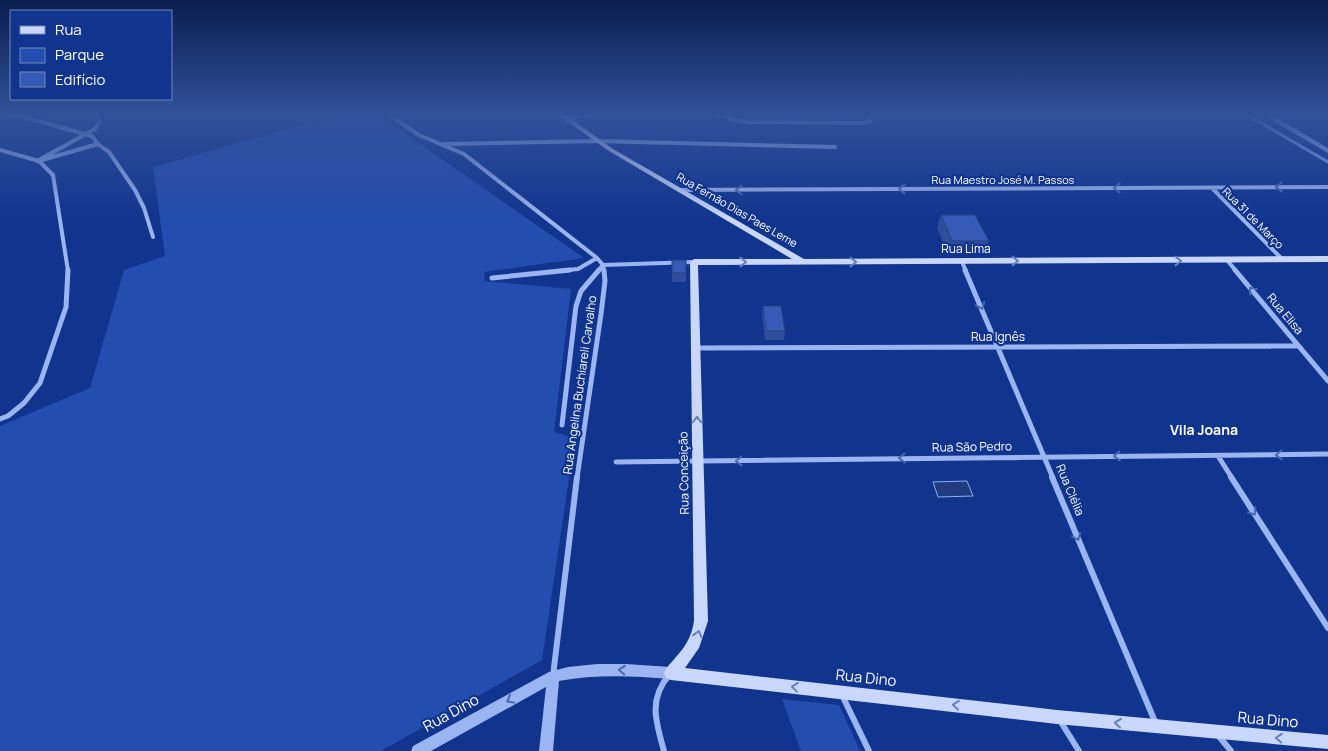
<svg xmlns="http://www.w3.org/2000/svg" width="1328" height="751" font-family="Manrope,sans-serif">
  <rect width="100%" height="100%" fill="#11358e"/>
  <path fill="#234dae" d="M 345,113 L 376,113 L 584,258 L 484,272 L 485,281 L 571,289 L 554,432 L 575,438 L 542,660 L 381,751 L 0,751 L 0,426 L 90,388 L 124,270 L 165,256 L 153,167 Z
    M 782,699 L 839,705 L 860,751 L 801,751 Z"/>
  <path fill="#203b7e" stroke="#8cadf5" d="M 967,481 L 973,496 L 938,497 L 933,482 Z"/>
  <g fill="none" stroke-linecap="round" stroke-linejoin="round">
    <path stroke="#8cadf5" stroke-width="3" d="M 1244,113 L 1328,162"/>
    <path stroke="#9ab5f2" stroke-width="4" d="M 10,113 L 92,136 L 98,144 L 109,152 L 135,190 L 144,208 L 153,237
      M 386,113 L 419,135 L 464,154 L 597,258 L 603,265
      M 713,113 L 734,120 L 749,122 L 862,123 L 871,121 L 865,113
      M 567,120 L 594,113
      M 444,144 L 597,141 L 835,147
      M 0,150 L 39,161 L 53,175 L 68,271
      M 42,160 L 98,144
      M 37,161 L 95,129 L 100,121 L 96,113
      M 1212,188 L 1283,260
      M 679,190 L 1328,187
      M 1227,260 L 1236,271
      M 962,262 L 966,271
      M 603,265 L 694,262
      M 603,265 L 604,271
      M 558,271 L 578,269 L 597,258
      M 598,271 L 603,265"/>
    <path stroke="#9ab5f2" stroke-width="5" d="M 965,270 L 1053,478
      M 1235,270 L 1328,381
      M 492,278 L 570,270
      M 697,348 L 1298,346
      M 0,419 L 8,416 L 24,403 L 40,383 L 66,307 L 68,270
      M 562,425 L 576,306 L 581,291 L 599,270
      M 1218,456 L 1232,478
      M 616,462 L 1328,454
      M 577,478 L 601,314 L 605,281 L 604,270"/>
    <path stroke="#9ab5f2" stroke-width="6" d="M 1052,477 L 1156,724
      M 1231,477 L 1328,628
      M 553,676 L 577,477
      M 842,695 L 869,751
      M 1059,719 L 1079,751
      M 1217,734 L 1231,751
      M 664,751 C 656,722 648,700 669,675"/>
    <path fill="#9ab5f2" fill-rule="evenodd" d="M 1260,113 L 1268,113 L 1328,148 L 1328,153 Z
      M 597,664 L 626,664 L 671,667 L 675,669 L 677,673 L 675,677 L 671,679 C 633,676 596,674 559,681 L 553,751 L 539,751 L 546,687 L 431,751 L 411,751 L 413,746 L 549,672 L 568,667 Z"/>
    <path fill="#c9d7fc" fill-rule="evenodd" d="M 555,113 L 563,113 L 613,149 L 804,259 L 1328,256 L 1328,262 L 698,265 L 708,621 L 699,648 L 685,668 L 1057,710 L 1328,735 L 1328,749 L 1057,724 L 671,680 L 666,678 L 664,673 C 667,666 672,662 676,657 C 686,646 692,635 694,621 L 690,262 L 694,259 L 792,259 L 609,151 Z"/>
  </g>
  <path fill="#2e4e9d" d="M 941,215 L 989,241 L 984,254 L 948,254 L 937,228 Z
    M 672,260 L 686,260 L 686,282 L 672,282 Z
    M 763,306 L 785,331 L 784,340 L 765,340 L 762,315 Z"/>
  <path fill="#355bb6" stroke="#25407f" d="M 941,215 L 975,215 L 989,241 L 952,241 Z
    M 672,260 L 686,260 L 686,273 L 672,273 Z
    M 763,306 L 781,306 L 785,331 L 766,331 Z"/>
  <defs><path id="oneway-chevron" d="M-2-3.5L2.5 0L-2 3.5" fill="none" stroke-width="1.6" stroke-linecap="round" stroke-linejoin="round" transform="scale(1.25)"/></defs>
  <g stroke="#4868b6">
    <use href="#oneway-chevron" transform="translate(1279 187) rotate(179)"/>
    <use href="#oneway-chevron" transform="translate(1117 188) rotate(180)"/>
    <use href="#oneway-chevron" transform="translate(902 189) rotate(180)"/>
    <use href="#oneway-chevron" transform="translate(739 190) rotate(180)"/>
    <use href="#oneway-chevron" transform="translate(1252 290) rotate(-130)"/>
    <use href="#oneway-chevron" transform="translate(981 306) rotate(67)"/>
    <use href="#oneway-chevron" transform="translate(1279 455) rotate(179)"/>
    <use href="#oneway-chevron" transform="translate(1117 456) rotate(180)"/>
    <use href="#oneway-chevron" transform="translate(902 458) rotate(179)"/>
    <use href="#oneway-chevron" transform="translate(739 461) rotate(179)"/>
    <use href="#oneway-chevron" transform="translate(1253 512) rotate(57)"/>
    <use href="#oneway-chevron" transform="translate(1077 537) rotate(67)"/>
    <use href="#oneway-chevron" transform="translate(622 670) rotate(-176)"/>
    <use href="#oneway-chevron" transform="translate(510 700) rotate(151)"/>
  </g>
  <g stroke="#647ec0">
    <use href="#oneway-chevron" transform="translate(1015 261)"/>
    <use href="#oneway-chevron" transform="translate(1178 261)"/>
    <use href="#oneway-chevron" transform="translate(743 262)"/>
    <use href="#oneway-chevron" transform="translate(853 262)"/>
    <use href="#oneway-chevron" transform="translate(697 420) rotate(-90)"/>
    <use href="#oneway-chevron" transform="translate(698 634) rotate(-75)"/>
    <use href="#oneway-chevron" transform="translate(795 687) rotate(-173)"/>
    <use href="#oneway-chevron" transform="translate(956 705) rotate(-174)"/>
    <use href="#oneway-chevron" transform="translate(1118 723) rotate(-174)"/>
    <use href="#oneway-chevron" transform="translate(1279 738) rotate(-175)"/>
  </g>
  <linearGradient id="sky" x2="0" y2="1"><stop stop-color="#091d4e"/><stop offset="0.52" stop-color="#32519b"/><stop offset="1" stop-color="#32519b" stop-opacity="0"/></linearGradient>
  <rect width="1328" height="219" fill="url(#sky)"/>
  <g text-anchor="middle" stroke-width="4.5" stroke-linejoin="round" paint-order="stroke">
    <g font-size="11" fill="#fff" stroke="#11358e">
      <text x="1003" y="184">Rua Maestro José M. Passos</text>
      <text transform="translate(737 210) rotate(30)" y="4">Rua Fernão Dias Paes Leme</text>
      <text transform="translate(1253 218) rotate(45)" y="4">Rua 31 de Março</text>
    </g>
    <g font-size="12" fill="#fff" stroke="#11358e">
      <text x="966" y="253">Rua Lima</text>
      <text transform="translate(1285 314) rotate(50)" y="4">Rua Elisa</text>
      <text x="998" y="341">Rua Ignês</text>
      <text transform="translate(580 385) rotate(-82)" y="4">Rua Angelina Buchiareli Carvalho</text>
      <text transform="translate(972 447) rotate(-1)" y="4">Rua São Pedro</text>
      <text transform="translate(684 473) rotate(-91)" y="4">Rua Conceição</text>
      <text transform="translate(1070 490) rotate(67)" y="4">Rua Clélia</text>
    </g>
    <g font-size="14" font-weight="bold" fill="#fff" stroke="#11358e">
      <text x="1204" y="435">Vila Joana</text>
    </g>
    <g font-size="15" fill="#fff" stroke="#11358e">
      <text transform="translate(866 678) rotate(6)" y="5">Rua Dino</text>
      <text transform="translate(451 713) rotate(-29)" y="5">Rua Dino</text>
      <text transform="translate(1268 720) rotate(5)" y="5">Rua Dino</text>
    </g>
  </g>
  <rect x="10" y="10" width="162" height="90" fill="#11358e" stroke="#7086bb"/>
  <rect x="20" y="26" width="25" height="8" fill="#c9d7fc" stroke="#7086bb"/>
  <text x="55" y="35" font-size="15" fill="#ffffff">Rua</text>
  <rect x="20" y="48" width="25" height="15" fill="#234dae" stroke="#7086bb"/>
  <text x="55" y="60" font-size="15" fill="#ffffff">Parque</text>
  <rect x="20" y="72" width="25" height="15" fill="#355bb6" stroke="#7086bb"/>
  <text x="55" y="85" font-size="15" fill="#ffffff">Edifício</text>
</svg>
